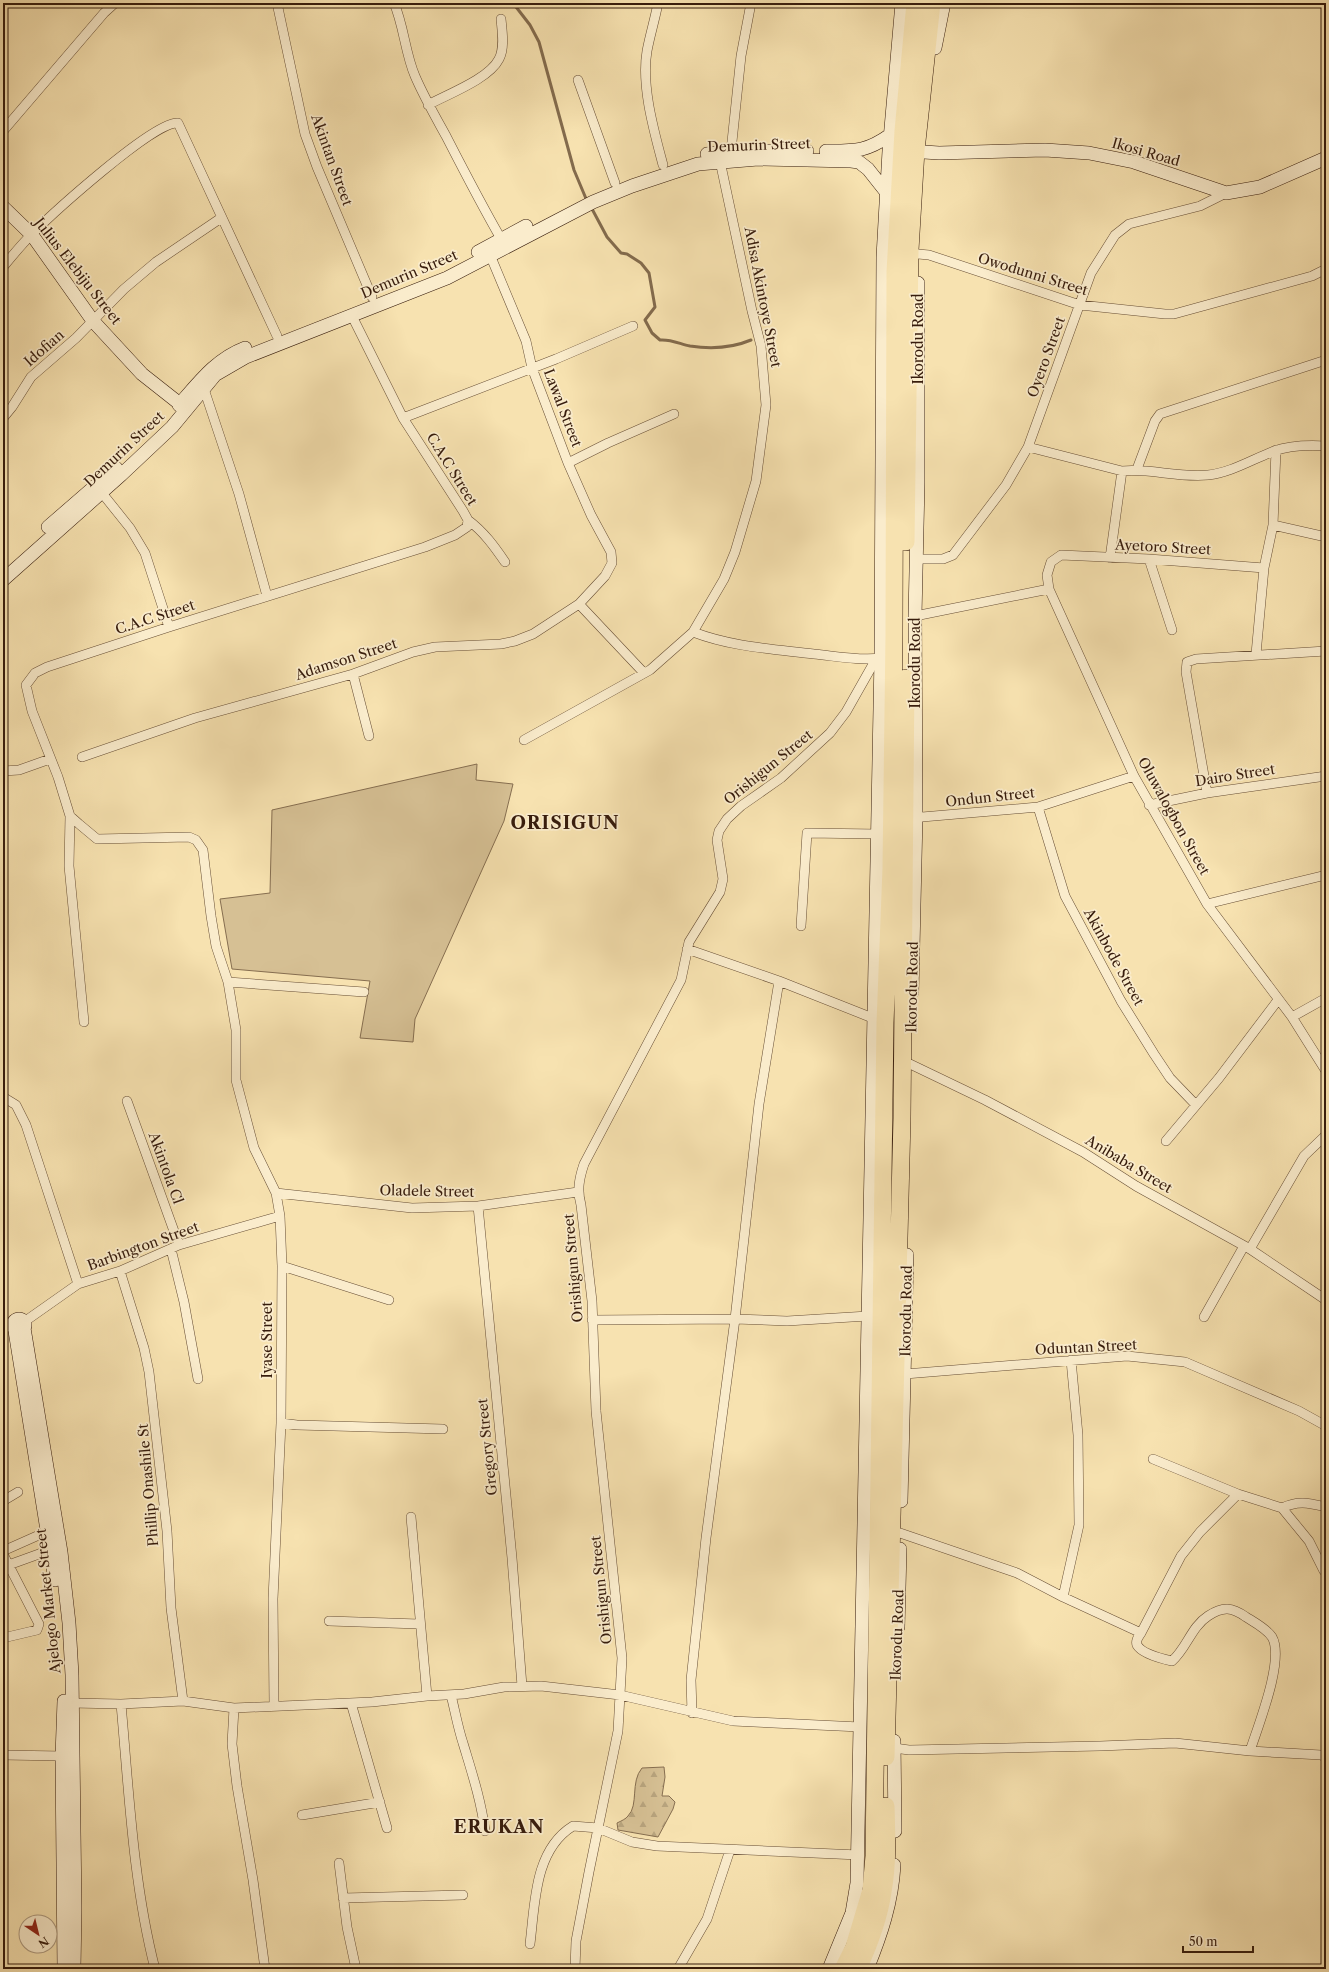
<svg xmlns="http://www.w3.org/2000/svg" width="1329" height="1972" font-family="'Libre Caslon Text',serif">
  <defs>
    <pattern id="forest-firs" width="22" height="20" patternUnits="userSpaceOnUse"><rect width="22" height="20" fill="#d6c094"/><path d="M5 1l3.5 6h-7zM16 11l3.5 6h-7z" fill="#b8a47e"/></pattern>
  </defs>
  <rect width="100%" height="100%" fill="#f7e2b0"/>
  <filter id="stains"><feTurbulence type="fractalNoise" baseFrequency=".005" numOctaves="4"/><feColorMatrix values="0 0 0 0 .2 0 0 0 0 .09 0 0 0 0 .02 0 0 0 .5 -.17"/></filter>
  <radialGradient id="worn" r=".72"><stop offset=".6" stop-color="#630" stop-opacity="0"/><stop offset="1" stop-color="#630" stop-opacity=".3"/></radialGradient>
  <path fill="#d6c094" stroke="#866e50" d="M 477,764 L 476,780 L 513,784 L 504,821 L 415,1019 L 413,1042 L 360,1038 L 370,981 L 232,969 L 220,899 L 270,893 L 272,810 Z"/>
  <path fill="url(#forest-firs)" stroke="#866e50" d="M 664,1767 L 665,1777 L 662,1796 L 669,1796 L 675,1802 L 673,1809 L 658,1837 L 618,1830 L 617,1823 C 621,1821 626,1819 628,1816 C 639,1805 630,1782 642,1768 Z"/>
  <g fill="none" stroke-linecap="round" stroke-linejoin="round">
    <path stroke="#836b4d" stroke-width="3" d="M 513,3 L 530,25 L 539,42 L 574,170 L 587,201
      M 591,207 L 607,237 L 621,253 L 627,254 L 641,263 L 649,273 L 655,307 L 645,320 L 652,333 L 660,340 C 671,339 680,344 690,346 C 710,349 732,348 751,340"/>
    <defs>
      <path id="street" d="M 277,3 L 305,134 L 317,167 L 372,297
        M 394,3 C 404,26 405,53 415,76 C 424,97 435,116 446,136 C 465,173 483,208 504,244
        M 658,3 C 655,19 650,35 647,51 C 641,86 654,131 663,165
        M 578,80 L 615,183
        M 428,105 C 448,94 489,79 499,59 C 505,48 502,30 501,19
        M 3,131 L 104,13 L 115,3
        M 731,151 L 741,56 L 751,3
        M 918,254 L 929,255 L 1080,305 L 1165,314 L 1174,314 L 1312,276 L 1326,269
        M 3,267 C 12,256 21,245 31,235 C 51,215 155,120 178,123 L 277,336
        M 204,389 L 239,494 L 267,596
        M 3,418 L 12,407 L 31,377 L 76,338 L 124,289 L 156,262 L 221,218
        M 403,418 L 556,359 L 633,326
        M 1028,447 L 1122,471 C 1150,468 1178,478 1208,475 C 1230,473 1253,459 1274,451 C 1291,445 1309,445 1326,446
        M 568,463 L 608,443 L 674,414
        M 1137,469 L 1155,421 L 1160,414 L 1326,360
        M 102,493 L 130,528 L 145,553 L 169,627
        M 468,520 C 484,532 494,546 505,562
        M 1273,525 L 1326,537
        M 1110,558 L 1122,471
        M 916,559 L 943,559 L 953,555 L 1006,485 L 1028,447 L 1091,273 L 1115,235 L 1129,224 L 1200,206 L 1226,193
        M 1149,559 L 1172,630
        M 1264,568 L 1149,559 L 1061,555 L 1051,562 L 1047,575 L 1049,589 L 1134,776 L 1207,904 L 1292,1017 L 1326,1071
        M 579,604 L 644,673
        M 915,616 L 1049,589
        M 693,632 C 732,647 773,649 814,654 C 835,656 859,661 881,658
        M 1256,654 L 1264,568 L 1273,525 L 1276,450
        M 353,674 L 369,736
        M 524,740 L 650,670 L 693,632 L 724,579 L 735,552 L 756,481 L 766,405 L 761,346 L 752,311 L 720,161
        M 82,757 L 195,718 L 353,674 L 413,652 L 435,647 L 501,644 L 515,641 L 533,634 L 579,604 L 605,576 L 612,563 L 611,552 L 591,515 L 568,463 L 532,368 L 526,341 L 488,250
        M 3,771 L 19,770 L 50,759
        M 1207,793 L 1186,672 L 1187,662 L 1196,659 L 1326,651
        M 1149,805 L 1207,793 L 1326,776
        M 1038,807 L 1065,896 L 1121,1001 L 1154,1054 L 1170,1078 L 1196,1105
        M 70,816 L 69,866 L 84,1022
        M 916,816 L 922,817 L 1038,807 L 1134,776
        M 1207,904 L 1326,875
        M 801,926 L 807,833 L 878,834
        M 687,949 L 779,981 L 875,1019
        M 228,982 L 364,992
        M 1292,1017 L 1326,998
        M 910,1064 L 985,1100 L 1083,1152 L 1136,1186 L 1250,1249 L 1326,1300
        M 3,1097 L 16,1105 L 26,1125 L 78,1284
        M 127,1101 L 179,1245
        M 1166,1141 L 1219,1078 L 1278,1000
        M 276,1193 L 412,1208 L 478,1206 L 578,1192
        M 478,1206 L 512,1558 L 522,1686
        M 171,1249 L 184,1302 L 198,1379
        M 1250,1249 L 1304,1156 L 1326,1135
        M 282,1266 L 389,1300
        M 120,1271 L 144,1348 L 149,1372 L 167,1531 L 171,1608 L 183,1701
        M 1204,1317 L 1244,1246
        M 592,1320 L 735,1319 L 787,1321 L 868,1316
        M 24,1322 L 78,1284 L 120,1271 L 179,1245 L 280,1216
        M 905,1374 L 1127,1356 L 1185,1362 L 1299,1411 L 1326,1426
        M 281,1423 L 297,1425 L 443,1429
        M 1153,1459 L 1238,1494 L 1282,1508 C 1298,1500 1309,1503 1326,1507
        M 3,1501 L 18,1492
        M 1282,1508 L 1309,1541 L 1324,1571 L 1326,1571
        M 411,1517 L 427,1696
        M 900,1533 L 1017,1573 L 1063,1597 L 1141,1633 C 1139,1636 1135,1640 1137,1645 C 1142,1654 1163,1659 1172,1661 C 1187,1648 1191,1627 1208,1616 C 1223,1606 1232,1607 1246,1617 C 1254,1622 1267,1629 1272,1637 C 1285,1659 1258,1726 1250,1751
        M 3,1551 L 48,1531
        M 3,1554 L 39,1624 L 37,1630 L 3,1638
        M 3,1567 L 50,1550
        M 1063,1597 L 1079,1525 L 1078,1435 L 1071,1360
        M 329,1621 L 419,1624
        M 1141,1633 L 1181,1556 L 1200,1532 L 1238,1494
        M 451,1695 C 455,1711 458,1728 463,1743 C 472,1773 481,1800 485,1831
        M 72,1703 L 121,1704 L 183,1701 L 234,1708 L 372,1702 L 427,1696 L 464,1694 L 504,1687 L 541,1686 L 620,1695 L 733,1721 L 860,1727
        M 351,1703 L 387,1828
        M 121,1704 C 129,1792 133,1883 155,1969
        M 274,1706 L 273,1599 L 281,1423 L 282,1266 L 280,1216 L 276,1193 L 254,1148 L 236,1080 L 236,1030 L 228,982 L 216,946 L 211,916 L 203,850 L 196,840 L 189,837 L 97,839 L 79,824 L 70,816 L 58,777 L 32,711 L 26,685 L 35,673 L 47,667 L 169,627 L 425,547 L 455,535 L 467,527 L 468,520 L 463,511 L 403,418 L 352,316
        M 234,1708 L 232,1744 L 237,1786 L 253,1880 L 265,1969
        M 692,1713 L 691,1680 L 706,1538 L 735,1319 L 759,1104 L 779,981
        M 894,1748 L 909,1750 L 1100,1746 L 1175,1743 L 1250,1751 L 1321,1755 L 1326,1757
        M 3,1755 L 62,1756
        M 302,1815 L 380,1802
        M 339,1863 L 347,1927 L 356,1969
        M 343,1898 L 463,1895
        M 530,1944 C 535,1904 534,1850 573,1826 L 598,1828 L 632,1842 L 657,1846 L 859,1855
        M 575,1969 L 576,1941 L 589,1872 L 618,1731 L 622,1658 L 596,1411 L 592,1301 L 581,1205 C 577,1190 579,1179 584,1164 L 681,980 L 689,942 L 720,892 L 723,879 L 717,840 L 719,831 L 727,819 L 741,806 L 781,778 L 830,733 L 846,712 L 876,659
        M 678,1969 L 707,1919 L 730,1850"/>
      <path id="secondary" d="M 935,48 L 944,3
        M 826,151 C 855,151 866,152 890,135
        M 924,152 L 939,153 L 1045,150 L 1089,153 L 1134,162 L 1226,193 L 1260,187 L 1326,158
        M 707,154 L 731,151 L 807,151
        M 3,207 L 32,235 L 93,321 L 142,374 L 180,404
        M 478,252 L 526,226
        M 179,405 C 199,382 216,359 245,348
        M 48,527 L 116,468
        M 3,580 L 121,475 L 172,427 L 215,375 L 246,357 L 447,278 L 593,202 L 632,186 L 698,164 L 758,159 L 851,161 L 859,162 L 868,169 L 887,193
        M 912,992 L 916,816 L 915,616 L 918,483 L 918,283
        M13 1325a6 6 0 1 1 12 0a6 6 0 1 1-12 0Z
        M 24,1328 L 61,1552 L 69,1623 L 72,1675 L 75,1909 L 74,1969
        M 15,1331 L 55,1580
        M 901,1501 L 907,1255
        M 898,1627 L 900,1549
        M 64,1701 L 62,1756 L 64,1969
        M 894,1741 L 895,1831
        M 829,1969 L 852,1913 L 857,1883 L 860,1727 L 881,658 L 883,257 L 889,151 L 902,3
        M 867,1969 C 881,1935 892,1902 894,1865"/>
      <path id="highway" d="M 906,542 L 910,250 L 916,150 L 932,3
        M 886,1757 L 902,1118 L 906,678
        M 843,1969 L 854,1947 L 871,1890 L 874,1856 L 885,1023 L 891,868 L 894,635 L 895,272 L 903,131 L 915,3
        M 858,1969 C 869,1945 879,1919 883,1892 C 888,1864 887,1835 886,1806"/>
    </defs>
    <use href="#street" stroke="#674e35" stroke-width="10"/>
    <use href="#secondary" stroke="#371c0c" stroke-width="14"/>
    <use href="#highway" stroke="#371c0c" stroke-width="18"/>
    <use href="#street" stroke="#faeccc" stroke-width="9"/>
    <use href="#secondary" stroke="#faeccc" stroke-width="13"/>
    <use href="#highway" stroke="#f7e2b0" stroke-width="17"/>
  </g>
  <g text-anchor="middle" stroke-width="3.5" stroke-linejoin="round" paint-order="stroke">
    <g font-size="14" fill="#371c0c" stroke="#faeccc">
      <text transform="translate(759 145) rotate(-2)" y="5">Demurin Street</text>
      <text transform="translate(1146 152) rotate(16)" y="5">Ikosi Road</text>
      <text transform="translate(332 160) rotate(70)" y="5">Akintan Street</text>
      <text transform="translate(78 271) rotate(52)" y="5">Julius Elebiju Street</text>
      <text transform="translate(409 274) rotate(-23)" y="5">Demurin Street</text>
      <text transform="translate(1033 274) rotate(17)" y="5">Owodunni Street</text>
      <text transform="translate(763 297) rotate(79)" y="5">Adisa Akintoye Street</text>
      <text transform="translate(918 339) rotate(-90)" y="5">Ikorodu Road</text>
      <text transform="translate(44 348) rotate(-41)" y="5">Idofian</text>
      <text transform="translate(1046 357) rotate(-70)" y="5">Oyero Street</text>
      <text transform="translate(563 408) rotate(69)" y="5">Lawal Street</text>
      <text transform="translate(124 449) rotate(-43)" y="5">Demurin Street</text>
      <text transform="translate(452 469) rotate(58)" y="5">C.A.C Street</text>
      <text transform="translate(1163 547) rotate(3)" y="5">Ayetoro Street</text>
      <text transform="translate(155 617) rotate(-18)" y="5">C.A.C Street</text>
      <text transform="translate(346 659) rotate(-18)" y="5">Adamson Street</text>
      <text transform="translate(915 663) rotate(-90)" y="5">Ikorodu Road</text>
      <text transform="translate(768 767) rotate(-39)" y="5">Orishigun Street</text>
      <text transform="translate(1235 775) rotate(-9)" y="5">Dairo Street</text>
      <text transform="translate(990 797) rotate(-6)" y="5">Ondun Street</text>
      <text transform="translate(1174 816) rotate(61)" y="5">Oluwalogbon Street</text>
      <text transform="translate(1114 957) rotate(61)" y="5">Akinbode Street</text>
      <text transform="translate(912 987) rotate(-89)" y="5">Ikorodu Road</text>
      <text transform="translate(1129 1164) rotate(31)" y="5">Anibaba Street</text>
      <text transform="translate(166 1168) rotate(70)" y="5">Akintola Cl</text>
      <text transform="translate(427 1191) rotate(1)" y="5">Oladele Street</text>
      <text transform="translate(143 1246) rotate(-20)" y="5">Barbington Street</text>
      <text transform="translate(573 1268) rotate(-95)" y="5">Orishigun Street</text>
      <text transform="translate(906 1311) rotate(-89)" y="5">Ikorodu Road</text>
      <text transform="translate(267 1340) rotate(-90)" y="5">Iyase Street</text>
      <text transform="translate(1086 1347) rotate(-3)" y="5">Oduntan Street</text>
      <text transform="translate(487 1447) rotate(-96)" y="5">Gregory Street</text>
      <text transform="translate(148 1485) rotate(-95)" y="5">Phillip Onashile St</text>
      <text transform="translate(601 1590) rotate(-96)" y="5">Orishigun Street</text>
      <text transform="translate(48 1601) rotate(-96)" y="5">Ajelogo Market Street</text>
      <text transform="translate(897 1635) rotate(-88)" y="5">Ikorodu Road</text>
    </g>
    <g font-size="18" font-weight="bold" letter-spacing="1" fill="#371c0c" stroke="#faeccc">
      <text x="565" y="829">ORISIGUN</text>
      <text x="499" y="1833">ERUKAN</text>
    </g>
  </g>
  <rect width="1329" height="1972" fill="none" stroke="#f7e2b0" stroke-width="16"/>
  <rect x="4" y="4" width="1321" height="1964" fill="none" stroke="#371c0c" stroke-width="2"/>
  <rect x="8" y="8" width="1313" height="1956" fill="none" stroke="#371c0c"/>
  <g transform="translate(38 1934) rotate(145)"><circle r="19" fill="#faeccc" stroke="#ac997f"/>
  <path d="M0-3L7 15L0 10L-7 15Z" fill="#8f2418"/>
  <text y="-6" font-size="11" font-weight="bold" text-anchor="middle" fill="#371c0c">N</text>
  </g>
  <path d="M1183 1946v6h70v-6" fill="none" stroke="#371c0c" stroke-width="2"/>
  <text x="1189" y="1946" font-size="12" fill="#371c0c" stroke="#faeccc" stroke-width="3" paint-order="stroke">50 m</text>
  <rect width="100%" height="100%" filter="url(#stains)"/>
  <rect width="100%" height="100%" fill="url(#worn)"/>
</svg>
